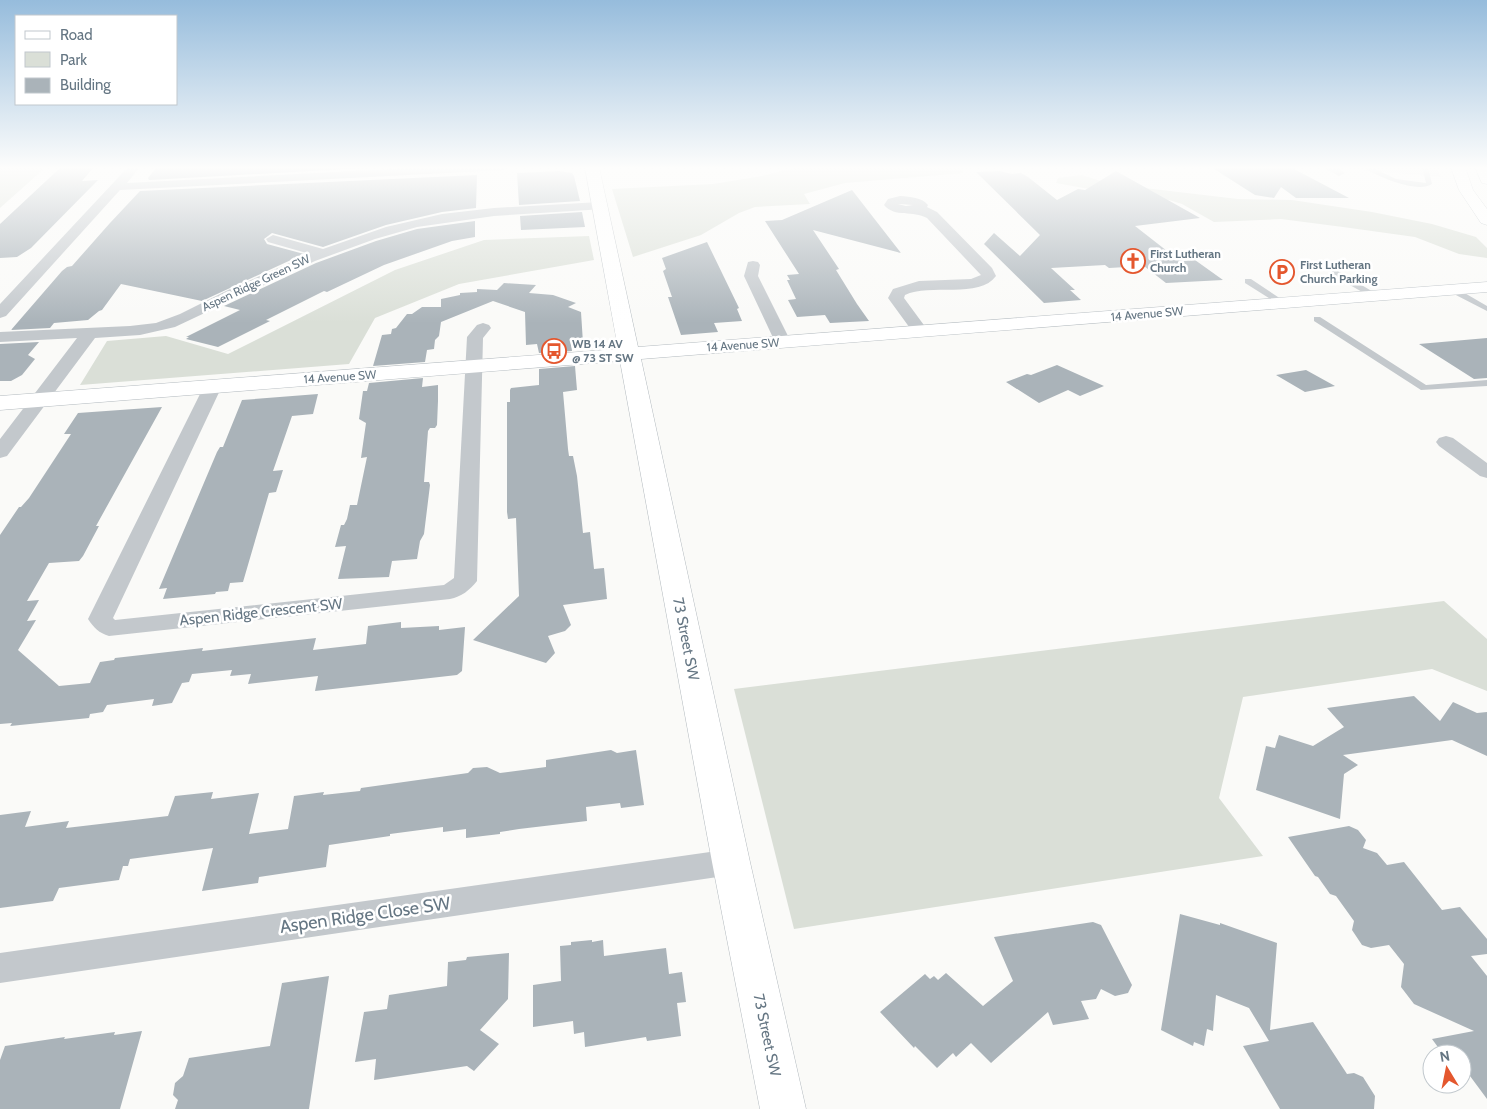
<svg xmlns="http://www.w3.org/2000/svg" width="1487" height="1109" font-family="Cabin,sans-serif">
  <rect width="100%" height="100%" fill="#fafaf8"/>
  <path fill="#e8e9e9" d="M 1345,167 L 1436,167 L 1441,177 L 1349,169 Z"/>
  <path fill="#dadfd7" d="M 0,167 L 46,167 L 0,208 Z
    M 797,167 L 995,167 L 961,169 L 964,173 L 845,183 L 804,194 L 810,204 L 755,207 L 739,213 L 701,235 L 633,257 L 612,189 L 713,184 L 762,176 Z
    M 1082,175 L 1110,184 L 1238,199 L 1292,200 L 1372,212 L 1432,224 L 1476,237 L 1487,248 L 1487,258 L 1459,254 L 1415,237 L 1343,227 L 1281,219 L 1214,222 L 1182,204 L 1169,200 L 1139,198 L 1056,183 L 1058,178 Z
    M 589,236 L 594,260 L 459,284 L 375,318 L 349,364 L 80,385 L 107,341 L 166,336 L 228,354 L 395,270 L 484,240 Z
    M 1444,601 L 1487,639 L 1487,691 L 1432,669 L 1243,697 L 1219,798 L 1263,856 L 794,929 L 734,689 Z"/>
  <path fill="#aab3b9" d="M 61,167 L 94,167 L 82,181 L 98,180 L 31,248 L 17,257 L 0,258 L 0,224 Z
    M 157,167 L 384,167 L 149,180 L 148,178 Z
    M 1211,167 L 1295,167 L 1294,169 L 1349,198 L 1296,198 L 1281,187 L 1274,198 L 1255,195 Z
    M 559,171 L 572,173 L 574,176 L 580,201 L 519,205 L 517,173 Z
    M 1000,171 L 1012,174 L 1021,173 L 1028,177 L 1057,200 L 1078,189 L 1085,190 L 1116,171 L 1200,218 L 1135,226 L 1176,258 L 1183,261 L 1195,260 L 1223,280 L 1166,283 L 1144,266 L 1109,268 L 1105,265 L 1051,268 L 1075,290 L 1070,290 L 1081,300 L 1044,303 L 984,244 L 994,233 L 1020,256 L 1040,235 L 976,172 Z
    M 477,175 L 476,208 L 442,212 L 386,225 L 323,247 L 272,233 L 264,239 L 267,244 L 304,254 L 202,301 L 121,284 L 102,310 L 99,311 L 88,320 L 54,323 L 50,328 L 11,330 L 62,271 L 67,267 L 72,266 L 110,223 L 140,191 Z
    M 852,190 L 901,253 L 813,230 L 839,269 L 836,270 L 857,304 L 869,321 L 830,323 L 825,315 L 797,317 L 788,300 L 796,299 L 787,280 L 790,280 L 787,275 L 799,274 L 765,221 L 782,220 Z
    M 582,212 L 585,227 L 521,230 L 520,216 Z
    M 475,221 L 475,237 L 452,241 L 384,265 L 327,292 L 324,291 L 266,320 L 270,321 L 218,347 L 186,339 L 189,337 L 186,337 L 240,310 L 224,306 L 316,263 L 376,241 L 417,229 Z
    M 707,242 L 739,308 L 737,309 L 742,321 L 714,323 L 718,332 L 681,335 L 668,297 L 672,297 L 663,271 L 666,269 L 662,258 Z
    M 504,283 L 536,285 L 529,293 L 553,295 L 576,303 L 568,307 L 581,312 L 583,343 L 571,344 L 572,351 L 539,353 L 537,344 L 526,345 L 525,312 L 493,301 L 441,322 L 439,336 L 435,340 L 434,349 L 427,350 L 425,362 L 373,366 L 382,335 L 391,334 L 392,329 L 396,328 L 407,314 L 412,314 L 422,307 L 441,307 L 441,299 L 460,295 L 460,293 L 477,292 L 477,289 L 497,290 Z
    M 1487,338 L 1487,378 L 1474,379 L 1419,344 Z
    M 39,342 L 28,355 L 35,359 L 22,375 L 11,381 L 0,381 L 0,344 Z
    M 1057,365 L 1104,386 L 1080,396 L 1068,390 L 1039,403 L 1006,382 L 1027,374 L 1031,375 Z
    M 575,366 L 577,390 L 563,392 L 568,449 L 569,456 L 573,456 L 577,476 L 583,533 L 590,532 L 594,569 L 604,568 L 607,599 L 563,605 L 571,625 L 565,631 L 548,636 L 555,653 L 546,663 L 473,640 L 519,596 L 516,518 L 508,519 L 507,512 L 507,402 L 510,402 L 510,390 L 511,388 L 539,385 L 539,369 Z
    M 1306,370 L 1335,386 L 1305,392 L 1276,375 Z
    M 423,378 L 422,387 L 438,385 L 438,401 L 437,425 L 435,428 L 430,428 L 428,431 L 424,482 L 429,482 L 430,485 L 424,534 L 420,541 L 417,559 L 392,561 L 389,577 L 338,579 L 346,546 L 335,547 L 341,525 L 344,525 L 347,519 L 350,505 L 357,505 L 367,457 L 361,458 L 366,423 L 359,419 L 363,391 L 367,391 L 369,383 Z
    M 318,394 L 313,414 L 292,416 L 273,471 L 283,470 L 276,492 L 269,493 L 243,582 L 230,583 L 228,591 L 216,592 L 215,594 L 163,599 L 167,588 L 159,589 L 217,452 L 220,447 L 223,447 L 242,400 Z
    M 162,407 L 96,526 L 99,526 L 83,556 L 79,561 L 49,563 L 27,601 L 39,600 L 27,621 L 36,620 L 18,650 L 59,686 L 90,683 L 100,662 L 114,660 L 115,658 L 203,648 L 202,651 L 316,638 L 313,650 L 366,644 L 368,626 L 401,622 L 401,628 L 439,626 L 439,630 L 465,627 L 462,671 L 457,675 L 315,691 L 318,676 L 248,684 L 251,674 L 230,676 L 232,670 L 192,674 L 189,682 L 182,683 L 172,703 L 152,706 L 154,699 L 107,705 L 103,712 L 90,714 L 89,718 L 10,726 L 12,723 L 0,724 L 0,535 L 19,507 L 21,507 L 29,498 L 71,434 L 64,434 L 78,413 Z
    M 1414,696 L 1440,721 L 1453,702 L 1477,713 L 1487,712 L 1487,756 L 1452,740 L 1343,755 L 1358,765 L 1344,774 L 1340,819 L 1256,790 L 1266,746 L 1275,748 L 1279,735 L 1313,746 L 1344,727 L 1327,708 Z
    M 611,750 L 617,753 L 636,750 L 644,805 L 621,808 L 620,803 L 586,807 L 587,821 L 519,829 L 500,832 L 500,834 L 466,838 L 466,829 L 443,832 L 443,827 L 390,834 L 390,836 L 329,845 L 326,867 L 259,877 L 258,883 L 202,891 L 213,848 L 130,859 L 128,866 L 123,866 L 119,880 L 59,888 L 53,901 L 0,908 L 0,815 L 31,811 L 25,827 L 69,821 L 66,828 L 168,816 L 175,796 L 213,792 L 211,799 L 259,793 L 249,834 L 288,829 L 294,796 L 324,792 L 323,795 L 360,791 L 361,788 L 468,773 L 473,768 L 487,767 L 500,773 L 546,767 L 546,760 Z
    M 1349,826 L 1358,830 L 1366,840 L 1363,848 L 1377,853 L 1387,865 L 1404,862 L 1442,910 L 1460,907 L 1487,939 L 1487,954 L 1471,956 L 1487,976 L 1487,1099 L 1470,1076 L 1462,1078 L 1462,1054 L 1443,1054 L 1432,1039 L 1474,1031 L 1414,1004 L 1401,987 L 1404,964 L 1389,945 L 1371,948 L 1362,945 L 1352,930 L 1354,921 L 1336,896 L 1330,894 L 1318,877 L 1315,876 L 1288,837 Z
    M 1180,914 L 1220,925 L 1220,923 L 1277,943 L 1270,1030 L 1313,1022 L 1347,1074 L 1354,1073 L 1363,1077 L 1375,1096 L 1374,1109 L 1280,1109 L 1243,1046 L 1269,1041 L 1249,1008 L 1216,995 L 1213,1031 L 1207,1029 L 1204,1046 L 1194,1042 L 1193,1046 L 1161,1030 Z
    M 1093,922 L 1101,925 L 1132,985 L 1128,993 L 1115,996 L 1101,989 L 1096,999 L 1081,1001 L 1089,1019 L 1053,1025 L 1048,1012 L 991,1063 L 971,1043 L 956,1057 L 953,1053 L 937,1068 L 915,1046 L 914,1048 L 880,1012 L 925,974 L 930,979 L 934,976 L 938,980 L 946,973 L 983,1006 L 1013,981 L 994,937 Z
    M 592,940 L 592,942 L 603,940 L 604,956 L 666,948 L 669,974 L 682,972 L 686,1002 L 677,1003 L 681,1036 L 647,1041 L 646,1037 L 585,1047 L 584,1032 L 574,1034 L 573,1021 L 533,1027 L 533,985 L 561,981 L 560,946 L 571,945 L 571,942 Z
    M 509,953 L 508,999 L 480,1030 L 499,1044 L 474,1071 L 467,1066 L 374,1080 L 376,1059 L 355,1062 L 364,1012 L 387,1009 L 389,995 L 447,986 L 448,962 L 466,960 L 467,957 Z
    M 329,976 L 309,1109 L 175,1109 L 178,1100 L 173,1095 L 175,1083 L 183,1076 L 189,1058 L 270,1046 L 282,983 Z
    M 142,1031 L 120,1109 L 0,1109 L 0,1060 L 5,1046 L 65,1037 L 64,1039 L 115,1032 L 114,1035 Z"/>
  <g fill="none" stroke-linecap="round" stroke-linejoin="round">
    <defs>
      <path id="secondary" d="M 585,167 L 599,167 L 638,347 L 1487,282 L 1487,292 L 641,359 L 750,862 L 806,1109 L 760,1109 L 712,862 L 620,361 L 0,410 L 0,396 L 618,349 Z
        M 1451,167 L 1465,167 L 1473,190 L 1487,209 L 1487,225 L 1481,223 L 1459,190 Z
        M 1475,167 L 1487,167 L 1487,184 L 1482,183 Z"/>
    </defs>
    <use href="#secondary" stroke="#b3babf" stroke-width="1"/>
    <path fill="#c3c8cc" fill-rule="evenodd" d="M 1362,167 L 1371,167 L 1396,179 L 1426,183 L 1422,167 L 1428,167 L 1432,184 C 1417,194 1377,176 1362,167 Z
      M 1332,271 L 1338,271 L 1380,296 L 1373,298 L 1332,275 Z
      M 1245,279 L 1251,279 L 1287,303 L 1280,305 L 1245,283 Z
      M 1450,288 L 1456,288 L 1487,306 L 1487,311 L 1450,292 Z
      M 1314,317 L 1320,317 L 1426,385 L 1487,380 L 1487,386 L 1421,390 L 1314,321 Z"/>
    <path fill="#c3c8cc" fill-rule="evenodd" d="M 128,167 L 140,167 L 127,183 L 428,167 L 509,167 L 504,170 L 120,190 L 6,316 L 0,318 L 0,304 Z
      M 1322,167 L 1337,167 L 1345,173 L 1339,176 Z
      M 900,196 C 911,197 921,197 928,205 L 927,207 L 937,212 L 992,268 L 996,276 C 980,299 929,283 905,295 L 904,298 L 929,332 L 927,335 L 915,335 L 888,298 L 893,289 L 919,281 L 971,279 L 981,275 L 927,218 C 913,210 895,218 884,205 L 888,199 ZM 898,204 L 900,204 L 913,205 L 906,206 Z
      M 600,202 L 606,206 L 604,209 L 494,216 L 417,227 L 375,239 L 315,261 L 175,327 L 140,335 L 95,338 L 7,456 L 0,458 L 0,439 L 77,338 L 0,342 L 0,332 L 130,326 L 156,323 L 180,314 L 228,290 L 310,254 L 268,242 L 266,239 L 273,235 L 323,249 L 386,227 L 442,214 L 494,208 Z
      M 753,261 L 758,262 L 760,265 L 758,276 L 791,342 L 789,345 L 777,345 L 775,342 L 744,276 L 748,262 Z
      M 483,323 L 489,325 L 491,328 L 483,338 L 477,581 C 470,590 461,597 450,599 L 109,636 C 99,633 94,628 88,619 L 204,386 L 207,382 L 213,381 L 219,382 L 222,386 L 113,618 L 115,620 L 444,585 L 454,578 L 467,337 L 477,325 Z
      M 1446,436 L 1453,438 L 1487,463 L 1487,478 L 1480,476 L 1439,446 L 1436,442 L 1439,438 Z
      M 731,849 L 742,853 L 747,862 L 742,871 L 731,875 L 0,983 L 0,953 Z"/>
    <use href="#secondary" fill="#fff" fill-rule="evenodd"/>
  </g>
  <linearGradient id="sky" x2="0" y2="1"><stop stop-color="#96bcdc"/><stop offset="0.52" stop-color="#fdfdfc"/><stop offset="1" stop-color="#fdfdfc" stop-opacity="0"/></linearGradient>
  <rect width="1487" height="323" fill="url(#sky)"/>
  <defs>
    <symbol id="church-ring" viewBox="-11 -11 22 22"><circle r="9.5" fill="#fff" stroke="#e4572e" stroke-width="1.5"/><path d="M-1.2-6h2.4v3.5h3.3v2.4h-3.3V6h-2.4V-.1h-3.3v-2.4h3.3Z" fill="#e4572e"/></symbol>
    <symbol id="parking-ring" viewBox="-11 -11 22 22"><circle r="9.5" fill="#fff" stroke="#e4572e" stroke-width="1.5"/><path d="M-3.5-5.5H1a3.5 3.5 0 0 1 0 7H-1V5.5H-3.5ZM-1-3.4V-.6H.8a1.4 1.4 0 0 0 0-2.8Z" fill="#e4572e"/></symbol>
    <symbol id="bus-ring" viewBox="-11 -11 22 22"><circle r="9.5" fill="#fff" stroke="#e4572e" stroke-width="1.5"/><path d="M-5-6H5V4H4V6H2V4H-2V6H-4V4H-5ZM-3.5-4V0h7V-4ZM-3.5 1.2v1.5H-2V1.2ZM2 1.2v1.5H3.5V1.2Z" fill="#e4572e"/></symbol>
  </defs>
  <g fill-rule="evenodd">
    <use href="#church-ring" x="1119" y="247" width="28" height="28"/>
    <use href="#parking-ring" x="1268" y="258" width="28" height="28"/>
    <use href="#bus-ring" x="540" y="337" width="28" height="28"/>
  </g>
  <g text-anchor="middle" stroke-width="5" stroke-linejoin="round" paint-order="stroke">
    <g font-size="12" font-weight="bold" fill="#657683" stroke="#fff" text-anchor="start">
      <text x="1150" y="258">First Lutheran<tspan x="1150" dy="14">Church</tspan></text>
      <text x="1300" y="269">First Lutheran<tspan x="1300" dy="14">Church Parking</tspan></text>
      <text x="572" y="348">WB 14 AV<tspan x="572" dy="14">@ 73 ST SW</tspan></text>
    </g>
    <g font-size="12" fill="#657683" stroke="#fff">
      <text transform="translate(256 283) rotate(-25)" y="4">Aspen Ridge Green SW</text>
      <text transform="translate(1147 314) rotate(-5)" y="4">14 Avenue SW</text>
      <text transform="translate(743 345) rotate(-4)" y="4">14 Avenue SW</text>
      <text transform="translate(340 377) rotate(-4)" y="4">14 Avenue SW</text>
    </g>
    <g font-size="15" fill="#657683" stroke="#fff">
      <text transform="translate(261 612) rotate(-6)" y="5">Aspen Ridge Crescent SW</text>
      <text transform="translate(686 639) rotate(79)" y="5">73 Street SW</text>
      <text transform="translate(767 1035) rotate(78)" y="5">73 Street SW</text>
    </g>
    <g font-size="18" fill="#657683" stroke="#fff">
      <text transform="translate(365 915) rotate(-8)" y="6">Aspen Ridge Close SW</text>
    </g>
  </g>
  <rect x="15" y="15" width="162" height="90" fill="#ffffff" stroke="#c1c8cd"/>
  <rect x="25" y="31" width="25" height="8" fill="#ffffff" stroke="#c1c8cd"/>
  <text x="60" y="40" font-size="15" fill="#657683">Road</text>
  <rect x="25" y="52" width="25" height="15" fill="#dadfd7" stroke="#c1c8cd"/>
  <text x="60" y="65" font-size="15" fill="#657683">Park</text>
  <rect x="25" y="78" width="25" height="15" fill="#aab3b9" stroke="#c1c8cd"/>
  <text x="60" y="90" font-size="15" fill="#657683">Building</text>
  <g transform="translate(1447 1069) rotate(350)"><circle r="24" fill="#ffffff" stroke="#c1c8cd"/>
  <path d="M0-4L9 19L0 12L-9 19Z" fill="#e4572e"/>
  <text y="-8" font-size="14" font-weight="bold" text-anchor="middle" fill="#657683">N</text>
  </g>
</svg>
